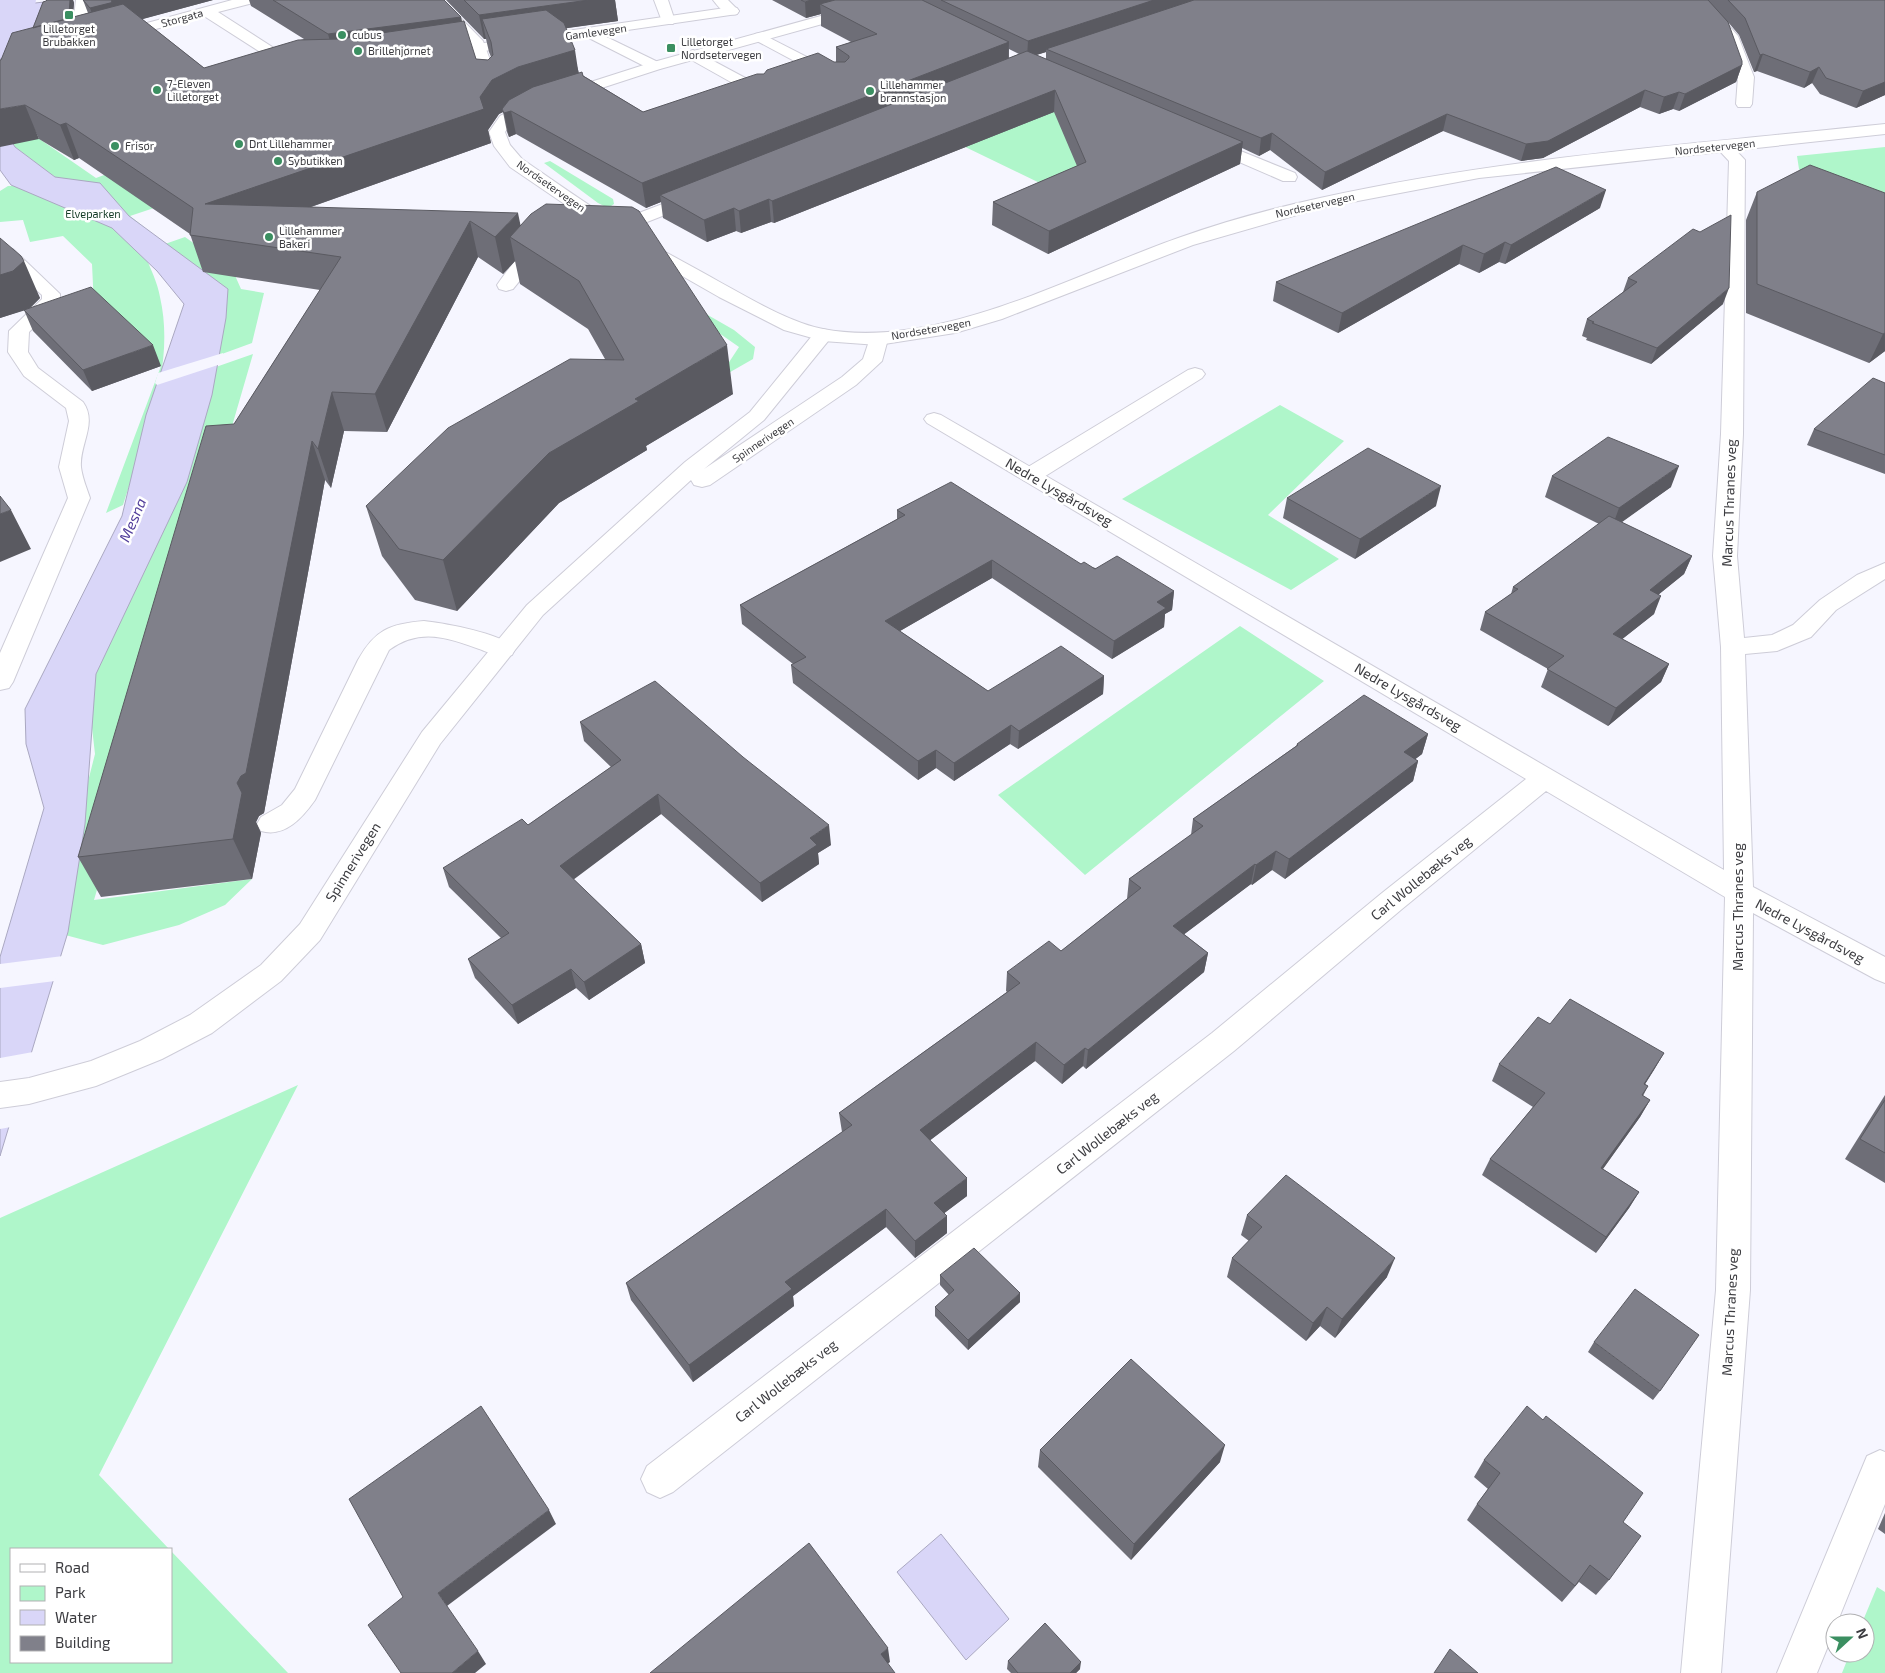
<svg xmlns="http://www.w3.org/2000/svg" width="1885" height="1673" font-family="'Exo 2',sans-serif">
  <rect width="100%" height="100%" fill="#f6f6ff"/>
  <path fill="#aff6ca" d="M 1067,104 L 1161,145 L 1046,186 L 926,128 Z
    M 4,129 L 25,129 L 96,178 L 118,170 L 166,204 L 130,216 L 165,244 L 185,237 L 233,271 L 241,289 L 264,293 L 252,343 L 200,362 L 199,297 L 141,247 C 148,263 157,280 160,297 C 176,367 144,439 123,505 L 106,513 L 161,366 L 94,306 L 92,264 L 63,236 L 30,242 L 23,220 L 0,222 L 0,191 L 8,186 L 49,185 L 55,177 L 15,147 Z
    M 1885,147 L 1885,206 L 1820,195 L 1799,169 L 1797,156 Z
    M 550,161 L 613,199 L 614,204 L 608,208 L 598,203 L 544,163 Z
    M 626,268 L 734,330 L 755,347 L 753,359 L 718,379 L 739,347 Z
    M 253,354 L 94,900 L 252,879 L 225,905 L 179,925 L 103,945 L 50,931 L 95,754 L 86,675 L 213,368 Z
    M 1280,405 L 1344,441 L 1268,515 L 1339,559 L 1291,590 L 1122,499 Z
    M 1240,626 L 1324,681 L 1085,875 L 998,795 Z
    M 298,1085 L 99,1475 L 169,1549 L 11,1549 L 11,1662 L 171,1662 L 171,1551 L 288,1673 L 0,1673 L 0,1218 Z
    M 1877,1587 L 1885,1592 L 1885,1673 L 1842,1673 L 1850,1653 L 1865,1653 L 1865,1623 L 1862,1623 Z"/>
  <path fill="#d9d6f8" stroke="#aaa8c1" d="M 44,2 L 25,46 L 4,129 L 15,147 L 55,177 L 100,183 L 129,216 L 228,289 L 226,318 L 212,395 L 187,482 L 96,674 L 85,824 L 68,932 L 0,1156 L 0,957 L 44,808 L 26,744 L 25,709 L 122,516 L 146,415 L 184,304 L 157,271 L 112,228 L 11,185 L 0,170 L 0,7 Z
    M 941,1534 L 1009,1619 L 966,1660 L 897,1572 Z"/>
  <path fill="#f6f6ff" d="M 223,353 L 221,364 L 157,385 L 155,383 L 158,373 Z
    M 63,956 L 55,981 L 0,988 L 0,964 Z
    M 33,1052 L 11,1127 L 0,1129 L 0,1058 Z"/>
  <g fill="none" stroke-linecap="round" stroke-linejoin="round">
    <path fill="#d9d6f8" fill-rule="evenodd" d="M 0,0 L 36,0 L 29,40 L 21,52 L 0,58 Z"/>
    <defs>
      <path id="lane" d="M 428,0 L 443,0 L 483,41 L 496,76 L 498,89 L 495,92 L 485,92 L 469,42 Z
        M 654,0 L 668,0 L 675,21 L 673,24 L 663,24 Z
        M 713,0 L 728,0 L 739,11 L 737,14 C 727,17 719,8 713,0 Z
        M 590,29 L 660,63 L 663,66 L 660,69 L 650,69 L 585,36 L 583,33 L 585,30 Z
        M 760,33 L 840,74 L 843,77 L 840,80 L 830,80 L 755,40 L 753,37 L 755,34 Z
        M 693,50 L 766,89 L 768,92 L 766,95 L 754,95 L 688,58 L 685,55 L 688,52 Z
        M 545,241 L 551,242 L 554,246 L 534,263 L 513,289 L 506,291 L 499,289 L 497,285 C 508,269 525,245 545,241 Z
        M 0,246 L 13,249 L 60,294 L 60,300 L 58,304 L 29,332 L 28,352 L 38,368 L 83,402 C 98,423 79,445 81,467 C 82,477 87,489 90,498 L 13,682 L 9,688 L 0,690 L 0,653 L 68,498 L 59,467 L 69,421 L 66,408 L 24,376 L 8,352 L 9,331 L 42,299 L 42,295 L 0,257 Z
        M 1195,368 L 1202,370 L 1205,374 L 1202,378 L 1039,480 L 1031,482 L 1023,480 L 1020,475 L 1023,470 L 1188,370 Z
        M 424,621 C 443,623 506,634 515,649 L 512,655 C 500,658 492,654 482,650 C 448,638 421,627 389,650 L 315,800 C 303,817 285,838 261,831 L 257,824 L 261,817 L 282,805 L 295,789 L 358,660 C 375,630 389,624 424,621 Z
        M 1880,1450 L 1885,1452 L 1885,1504 L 1837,1623 L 1835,1623 L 1835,1629 L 1817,1673 L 1777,1673 L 1867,1456 Z"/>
      <path id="street" d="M 76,0 L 90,0 L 89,23 L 103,41 L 101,44 L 91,44 C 75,30 73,20 76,0 Z
        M 232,0 L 255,0 L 253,3 L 218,12 L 291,59 L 304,62 L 307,65 L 304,68 L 299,70 L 282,66 L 204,16 L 115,40 L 110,39 L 108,36 L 110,33 Z
        M 1691,0 L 1706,0 L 1738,36 L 1754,77 L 1752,104 L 1750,107 L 1738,107 L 1736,104 L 1738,77 L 1724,37 Z
        M 732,7 L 737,8 L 739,11 L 737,14 L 436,58 L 431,57 L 429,54 L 431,51 L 436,50 Z
        M 1206,137 L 1295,173 L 1297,177 L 1295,181 L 1283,181 L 1200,145 L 1198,142 L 1200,139 Z
        M 1723,141 L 1729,143 L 1745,160 L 1743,434 L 1737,556 L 1744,638 L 1772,635 L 1793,625 L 1820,600 L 1857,575 L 1885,563 L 1885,579 L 1836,610 L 1811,637 L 1777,651 L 1745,654 L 1753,887 L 1885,957 L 1885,983 L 1875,979 L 1753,913 L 1750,1290 L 1721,1673 L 1681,1673 L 1716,1290 L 1725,897 L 1546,791 L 1402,909 L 1234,1051 L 673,1492 L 660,1498 L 647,1492 L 641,1479 L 647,1466 L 1212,1033 L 1382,893 L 1526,779 L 927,423 L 924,419 L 927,415 L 934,413 L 941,415 L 1724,870 L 1721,647 L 1713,556 L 1721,434 L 1729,161 L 1715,146 L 1717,143 Z
        M 697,191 L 703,192 L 706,196 L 703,200 L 619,233 L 613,234 L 607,233 L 604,229 L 607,225 Z
        M 823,329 L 830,331 L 833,335 L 764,420 L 704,469 L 842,377 L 863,359 L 871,335 L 878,333 L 885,335 L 888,339 L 882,361 L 856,385 L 710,485 L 702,487 L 694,485 L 691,480 L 543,615 L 440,744 L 320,940 L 281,981 L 212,1033 L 162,1059 L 96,1086 L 29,1104 L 0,1108 L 0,1082 L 29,1078 L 91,1061 L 140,1041 L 190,1015 L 261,965 L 300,924 L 422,732 L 527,605 L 685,462 L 750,412 L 816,331 Z"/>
      <path id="secondary" d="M 857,6 L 862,7 L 864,10 L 862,13 L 660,69 L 537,109 L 512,122 L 505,132 L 510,145 L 522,159 C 554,181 585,203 618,224 C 650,245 685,262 718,281 C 749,298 788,322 823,329 C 938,351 1074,274 1181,237 C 1226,221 1274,208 1320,198 C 1506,157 1696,144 1885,124 L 1885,134 L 1479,178 L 1321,208 L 1193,245 L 1002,319 L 955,333 L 878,345 L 823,341 L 784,330 L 719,297 L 607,233 L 510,167 L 494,146 L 489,132 L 500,116 L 525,103 L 650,63 Z"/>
    </defs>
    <use href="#lane" stroke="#cecdd8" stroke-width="2"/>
    <use href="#street" stroke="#cecdd8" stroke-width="2"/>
    <use href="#secondary" stroke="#cecdd8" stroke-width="2"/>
    <use href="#lane" fill="#fff" fill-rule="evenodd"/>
    <use href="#street" fill="#fff" fill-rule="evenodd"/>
    <use href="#secondary" fill="#fff" fill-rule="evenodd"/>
  </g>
  <path fill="#6e6e77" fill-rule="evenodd" d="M 47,0 L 73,0 L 74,3 L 73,17 L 88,13 L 83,0 L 213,0 L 142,19 L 204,68 L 304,39 L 251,6 L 249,0 L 444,0 L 461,17 L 462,22 L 476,59 L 488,60 L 491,57 L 489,52 L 486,39 L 484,39 L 446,0 L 615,0 L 618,21 L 566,28 L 579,73 L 643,112 L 764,74 L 836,62 L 836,47 L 851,42 L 821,26 L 821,14 L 806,18 L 772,0 L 1885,0 L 1885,95 L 1856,108 L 1820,94 L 1812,83 L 1804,88 L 1757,71 L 1754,72 L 1739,35 L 1728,22 L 1742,65 L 1736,82 L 1679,111 L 1673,109 L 1659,114 L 1640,107 L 1543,158 L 1521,161 L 1443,131 L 1322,190 L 1270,150 L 1259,156 L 1242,148 L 1240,164 L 1048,254 L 992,225 L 993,202 L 1077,166 L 1054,112 L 774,223 L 771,222 L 741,233 L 736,231 L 707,242 L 663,218 L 661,202 L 646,208 L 516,134 L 509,137 L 507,132 L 503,112 L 499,114 L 488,130 L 491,143 L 311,207 L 521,225 L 733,394 L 646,446 L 647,450 L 559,503 L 457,611 L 415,600 L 382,556 L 366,506 L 605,359 L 588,329 L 520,284 L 515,261 L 503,274 L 478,257 L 387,432 L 344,431 L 331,488 L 325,480 L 264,813 L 259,816 L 256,822 L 261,833 L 252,879 L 101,897 L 78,857 L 234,424 L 320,290 L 203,272 L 190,234 L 79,158 L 74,160 L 39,139 L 1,60 L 33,28 ZM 1009,49 L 1019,54 L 1009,58 ZM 1046,52 L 1046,59 L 1036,55 Z
    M 1757,192 L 1885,193 L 1885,351 L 1869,363 L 1746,313 L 1746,220 Z
    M 1600,208 L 1505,264 L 1499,262 L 1479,273 L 1459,264 L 1338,333 L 1273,301 L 1276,282 Z
    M 0,238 L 40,298 L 30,308 L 161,366 L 92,391 L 33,331 L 24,310 L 0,318 Z
    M 1628,278 L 1723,304 L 1651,364 L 1586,340 L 1587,338 L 1582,336 L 1587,319 L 1623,292 Z
    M 1885,383 L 1885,474 L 1807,445 L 1814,429 Z
    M 1552,476 L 1671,487 L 1621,522 L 1692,556 L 1684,574 L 1659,594 L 1654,614 L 1622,639 L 1669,664 L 1661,682 L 1608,726 L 1541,687 L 1548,669 L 1480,630 L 1485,612 L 1511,594 L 1513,587 L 1599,524 L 1545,497 Z
    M 1287,498 L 1436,506 L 1355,559 L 1283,518 Z
    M 897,510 L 1174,591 L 1172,610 L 1165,614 L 1164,627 L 1112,659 L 992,578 L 900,631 L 988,691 L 1104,676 L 1103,694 L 1018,749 L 1010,744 L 954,781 L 936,768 L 918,780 L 793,683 L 791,665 L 793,664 L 742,624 L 740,605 L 897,519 Z
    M 580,722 L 831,845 L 818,853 L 819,864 L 762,902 L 661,814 L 573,879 L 641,944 L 645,963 L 589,1000 L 576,988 L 518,1024 L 475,978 L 468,959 L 501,938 L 449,887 L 443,868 L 528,825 L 611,767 L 584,741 Z
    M 1428,734 L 1422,754 L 1415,759 L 1418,761 L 1413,781 L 1285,879 L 1272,870 L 1252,885 L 1251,884 L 1184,934 L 1208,953 L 1204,972 L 1086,1069 L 1083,1066 L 1062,1084 L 1035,1061 L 930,1140 L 967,1196 L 944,1213 L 947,1216 L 947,1233 L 915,1258 L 886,1227 L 793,1296 L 794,1306 L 693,1382 L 631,1300 L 626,1283 L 842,1132 L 839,1113 L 1007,992 L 1006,991 L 1007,972 L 1061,951 L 1127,899 L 1129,879 L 1191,835 L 1193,819 L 1296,746 L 1297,744 Z
    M 1550,1024 L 1664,1053 L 1645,1084 L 1648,1086 L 1643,1096 L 1650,1100 L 1640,1117 L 1603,1169 L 1639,1192 L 1629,1208 L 1596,1253 L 1482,1175 L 1490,1159 L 1533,1107 L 1492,1081 L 1499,1064 Z
    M 1885,1095 L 1885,1183 L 1845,1159 Z
    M 1247,1215 L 1387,1277 L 1335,1338 L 1320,1326 L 1306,1341 L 1227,1277 L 1232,1258 L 1249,1241 L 1241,1235 Z
    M 940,1275 L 1020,1302 L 968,1350 L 935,1316 L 935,1307 L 949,1295 L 940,1285 Z
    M 1594,1342 L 1660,1391 L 1653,1400 L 1588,1352 Z
    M 1040,1450 L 1220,1462 L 1131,1560 L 1038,1467 Z
    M 1484,1460 L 1623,1522 L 1609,1580 L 1596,1595 L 1579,1582 L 1562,1602 L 1467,1520 L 1477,1504 L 1488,1489 L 1474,1477 Z
    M 1885,1513 L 1885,1534 L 1878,1529 Z
    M 1008,1661 L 1080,1669 L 1076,1673 L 1011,1673 L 1007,1669 Z"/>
  <path fill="#5a5a61" d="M 70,0 L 73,0 L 74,3 L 72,23 L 69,14 Z
    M 115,0 L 213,0 L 121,25 L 99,33 L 90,8 Z
    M 589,0 L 615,0 L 618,21 L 490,39 L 482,19 L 486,39 L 484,39 L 479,15 Z
    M 811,0 L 870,0 L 820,4 L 821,14 L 806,18 L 805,2 Z
    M 1154,0 L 1200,0 L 1046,49 L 1046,52 L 1027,58 L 1028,41 Z
    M 461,17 L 466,42 L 335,59 L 328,34 Z
    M 1009,42 L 1008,65 L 660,195 L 661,202 L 646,208 L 642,183 Z
    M 575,50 L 580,83 L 502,109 L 503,112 L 499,114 L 488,130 L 491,143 L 220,239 L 205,204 L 480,97 L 492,80 L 518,67 Z
    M 1763,54 L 1757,71 L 1754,72 L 1760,55 Z
    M 1742,65 L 1736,82 L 1679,111 L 1685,94 Z
    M 1819,67 L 1812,83 L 1804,88 L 1810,72 Z
    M 1885,82 L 1885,95 L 1856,108 L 1863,91 Z
    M 1055,90 L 1054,112 L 774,223 L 772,201 Z
    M 1645,90 L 1640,107 L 1543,158 L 1521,161 L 1526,144 Z
    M 1679,92 L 1673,109 L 1659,114 L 1664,97 Z
    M 25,105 L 39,139 L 0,147 L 0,109 Z
    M 511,111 L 516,134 L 509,137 L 504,113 Z
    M 1447,114 L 1443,131 L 1322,190 L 1325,172 Z
    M 66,123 L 79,158 L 74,160 L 60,125 Z
    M 1272,133 L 1270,150 L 1259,156 L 1261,138 Z
    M 1243,142 L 1240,164 L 1048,254 L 1049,231 Z
    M 1606,190 L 1600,208 L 1505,264 L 1511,245 Z
    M 769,199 L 771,222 L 741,233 L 739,211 Z
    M 734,208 L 736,231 L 707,242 L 704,220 Z
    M 518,213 L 525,247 L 510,237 L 515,261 L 503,274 L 495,237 Z
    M 470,221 L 478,257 L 387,432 L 375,394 Z
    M 1505,242 L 1499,262 L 1479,273 L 1484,254 Z
    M 1463,245 L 1459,264 L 1338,333 L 1342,313 Z
    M 24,261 L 40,298 L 29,309 L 0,318 L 0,275 Z
    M 1729,288 L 1723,304 L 1651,364 L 1657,348 Z
    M 1885,333 L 1885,351 L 1869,363 L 1883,334 Z
    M 153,345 L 161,366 L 92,391 L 83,370 Z
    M 727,345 L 733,394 L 646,446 L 647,450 L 559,503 L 457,611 L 443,560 L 549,453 L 635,399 Z
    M 332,392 L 344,431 L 331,488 L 318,449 Z
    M 312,441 L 325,480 L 264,813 L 259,816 L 256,822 L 261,833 L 252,879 L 233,839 L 237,783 Z
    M 1679,466 L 1671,487 L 1611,530 L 1619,508 Z
    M 1441,486 L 1436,506 L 1355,559 L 1360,539 Z
    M 11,510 L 31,549 L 0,562 L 0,514 Z
    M 1692,556 L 1684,574 L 1642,608 L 1650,590 Z
    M 992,560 L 992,578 L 886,639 L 885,621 Z
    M 1174,591 L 1172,610 L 1165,614 L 1164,627 L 1112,659 L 1114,641 L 1157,602 Z
    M 1661,596 L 1654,614 L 1606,652 L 1613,634 Z
    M 1669,664 L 1661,682 L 1608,726 L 1616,708 Z
    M 1104,676 L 1103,694 L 1018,749 L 1019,731 Z
    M 1011,725 L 1010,744 L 954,781 L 954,763 Z
    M 1428,734 L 1422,754 L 1399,772 L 1404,752 Z
    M 936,750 L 936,768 L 918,780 L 918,761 Z
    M 1418,761 L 1413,781 L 1285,879 L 1289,859 Z
    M 658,794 L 661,814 L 565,886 L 560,866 Z
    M 829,825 L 831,845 L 818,853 L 819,864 L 762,902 L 760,883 L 810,838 Z
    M 1276,851 L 1272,870 L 1252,885 L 1256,865 Z
    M 1255,864 L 1251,884 L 1170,945 L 1173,926 Z
    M 641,944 L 645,963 L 589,1000 L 584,982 Z
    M 1208,953 L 1204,972 L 1086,1069 L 1088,1050 Z
    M 571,969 L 576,988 L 518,1024 L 512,1005 Z
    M 1036,1042 L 1035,1061 L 920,1148 L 920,1130 Z
    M 1085,1048 L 1083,1066 L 1062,1084 L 1064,1065 Z
    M 1664,1053 L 1654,1070 L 1635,1100 L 1644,1084 Z
    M 1650,1100 L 1640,1117 L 1592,1184 L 1601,1168 Z
    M 967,1178 L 967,1196 L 934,1221 L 934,1203 Z
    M 1639,1192 L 1629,1208 L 1596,1253 L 1606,1237 Z
    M 886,1209 L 886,1227 L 793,1296 L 794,1306 L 693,1382 L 689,1365 L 785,1282 Z
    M 947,1216 L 947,1233 L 915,1258 L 915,1241 Z
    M 1395,1258 L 1387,1277 L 1335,1338 L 1342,1319 Z
    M 1020,1293 L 1020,1302 L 968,1350 L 968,1340 Z
    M 1327,1307 L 1320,1326 L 1306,1341 L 1313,1323 Z
    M 1225,1445 L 1220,1462 L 1131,1560 L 1134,1544 Z
    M 549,1510 L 556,1524 L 447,1606 L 438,1593 Z
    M 888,1648 L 890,1662 L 882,1668 L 881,1654 Z
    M 478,1651 L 486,1664 L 475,1673 L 452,1673 Z
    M 1081,1662 L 1080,1669 L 1076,1673 L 1070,1673 Z"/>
  <path fill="#80808a" stroke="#5a5a61" d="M 47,0 L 70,0 L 69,14 L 71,18 L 33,28 L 43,2 L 46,1 Z
    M 83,0 L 115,0 L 111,1 L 114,2 L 90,8 Z
    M 273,0 L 444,0 L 461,17 L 328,34 Z
    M 464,0 L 589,0 L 479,15 Z
    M 801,0 L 811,0 L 805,2 Z
    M 835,0 L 922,0 L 1009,42 L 642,183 L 511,111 L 504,113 L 502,109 L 509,100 L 533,87 L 582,72 L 583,76 L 643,112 L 757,74 L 764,74 L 767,70 L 818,53 L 834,62 L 845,62 L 849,58 L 849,56 L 836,47 L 877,34 L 820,4 Z
    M 941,0 L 1154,0 L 1028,41 Z
    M 1194,0 L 1708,0 L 1728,22 L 1742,61 L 1742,65 L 1685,94 L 1679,92 L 1664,97 L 1645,90 L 1548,141 L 1526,144 L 1447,114 L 1325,172 L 1272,133 L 1261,138 L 1046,49 Z
    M 1728,0 L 1885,0 L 1885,82 L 1863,91 L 1826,78 L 1819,67 L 1810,72 L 1763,54 L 1760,55 L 1745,18 Z
    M 123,4 L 204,68 L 298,40 L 340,39 L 464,21 L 476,59 L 488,60 L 493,55 L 491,42 L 482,19 L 546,10 L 564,23 L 575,50 L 518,67 L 492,80 L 480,97 L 484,109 L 205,204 L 518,213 L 495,237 L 470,221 L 375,394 L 332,392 L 318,449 L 312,441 L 246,773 L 241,776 L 237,783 L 242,793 L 233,839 L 78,857 L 206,426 L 234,424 L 341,257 L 190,235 L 193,208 L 66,123 L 60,125 L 25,105 L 0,109 L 0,60 L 1,60 L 12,33 Z
    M 1027,51 L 1243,142 L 1049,231 L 993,202 L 1086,162 L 1055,90 L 772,201 L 769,199 L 739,211 L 734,208 L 704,220 L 660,195 Z
    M 1810,165 L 1885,193 L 1885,333 L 1883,334 L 1757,284 L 1757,192 Z
    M 1556,167 L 1606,190 L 1511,245 L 1505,242 L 1484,254 L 1463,245 L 1342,313 L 1276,282 Z
    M 546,204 L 632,207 L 639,211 L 727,345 L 635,399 L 639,401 L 549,453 L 443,560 L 399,549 L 366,506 L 448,428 L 570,359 L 624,360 L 579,281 L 510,237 L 531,214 Z
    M 1731,215 L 1729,288 L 1657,348 L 1592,323 L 1594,322 L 1587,319 L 1637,282 L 1628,278 L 1693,229 L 1700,232 Z
    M 0,238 L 21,256 L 24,261 L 13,271 L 0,275 Z
    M 91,287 L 153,345 L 83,370 L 24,310 Z
    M 1873,378 L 1885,383 L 1885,455 L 1814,429 Z
    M 1608,437 L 1679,466 L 1619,508 L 1552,476 Z
    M 1368,448 L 1441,486 L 1360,539 L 1287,498 Z
    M 951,482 L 1081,564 L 1084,562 L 1095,569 L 1117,556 L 1174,591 L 1157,602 L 1166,608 L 1114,641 L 992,560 L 885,621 L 988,691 L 1061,646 L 1104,676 L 1019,731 L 1011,725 L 954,763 L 936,750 L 918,761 L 791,665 L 806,657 L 740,605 L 905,515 L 897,510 Z
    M 0,496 L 11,510 L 0,514 Z
    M 1609,516 L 1692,556 L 1650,590 L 1661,596 L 1613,634 L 1669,664 L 1616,708 L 1547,669 L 1564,656 L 1485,612 L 1518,589 L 1513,587 Z
    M 655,681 L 743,757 L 829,825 L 810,838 L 817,845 L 760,883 L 658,794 L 560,866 L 641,944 L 584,982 L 571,969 L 512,1005 L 468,959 L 509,933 L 443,868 L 522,819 L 528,825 L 621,760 L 580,722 Z
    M 1364,695 L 1428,734 L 1404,752 L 1418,761 L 1289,859 L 1276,851 L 1256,865 L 1255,864 L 1173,926 L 1208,953 L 1088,1050 L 1085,1048 L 1064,1065 L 1036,1042 L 920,1130 L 967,1178 L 934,1203 L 947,1216 L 915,1241 L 886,1209 L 785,1282 L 792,1289 L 689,1365 L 626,1283 L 852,1125 L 839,1113 L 1020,983 L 1007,972 L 1049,941 L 1061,951 L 1141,888 L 1129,879 L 1203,826 L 1193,819 L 1298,745 L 1297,744 Z
    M 1570,999 L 1664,1053 L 1644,1084 L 1648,1086 L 1642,1095 L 1650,1100 L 1601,1168 L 1639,1192 L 1606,1237 L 1490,1159 L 1545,1093 L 1499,1064 L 1538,1017 L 1550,1024 Z
    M 1885,1100 L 1885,1153 L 1860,1139 Z
    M 1286,1175 L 1395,1258 L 1342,1319 L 1327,1307 L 1313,1323 L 1232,1258 L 1262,1227 L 1247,1215 Z
    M 974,1248 L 1020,1293 L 968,1340 L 935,1307 L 954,1290 L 940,1275 Z
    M 1635,1289 L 1699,1335 L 1660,1391 L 1594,1342 Z
    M 1131,1359 L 1225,1445 L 1134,1544 L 1040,1450 Z
    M 481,1406 L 549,1510 L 438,1593 L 478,1651 L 452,1673 L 401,1673 L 368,1625 L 403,1597 L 349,1499 Z
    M 1527,1406 L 1543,1420 L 1546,1416 L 1643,1493 L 1623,1522 L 1641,1536 L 1609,1580 L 1590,1565 L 1575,1586 L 1477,1504 L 1500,1473 L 1484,1460 Z
    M 809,1543 L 888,1648 L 881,1654 L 895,1673 L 650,1673 Z
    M 1045,1623 L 1081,1662 L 1070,1673 L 1018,1673 L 1008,1661 Z
    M 1450,1649 L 1478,1673 L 1434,1673 Z"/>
  <g fill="#3b8f61" stroke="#fff" stroke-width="2">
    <rect x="64" y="10" width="10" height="10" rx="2.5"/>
    <circle cx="342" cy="35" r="5"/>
    <rect x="666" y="43" width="10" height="10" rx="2.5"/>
    <circle cx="358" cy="51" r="5"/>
    <circle cx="157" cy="90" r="5"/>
    <circle cx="870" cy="91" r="5"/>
    <circle cx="239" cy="144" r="5"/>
    <circle cx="115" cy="146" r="5"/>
    <circle cx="278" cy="161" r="5"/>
    <circle cx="269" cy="237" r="5"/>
  </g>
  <g text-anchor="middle" stroke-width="5" stroke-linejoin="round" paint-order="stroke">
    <g font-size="11" fill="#3c3c40" stroke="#fff">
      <text transform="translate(182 18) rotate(-15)" y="4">Storgata</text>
      <text transform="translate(596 32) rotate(-8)" y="4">Gamlevegen</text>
      <text transform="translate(1715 147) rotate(-6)" y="4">Nordsetervegen</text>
      <text transform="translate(551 186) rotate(35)" y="4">Nordsetervegen</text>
      <text transform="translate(1315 205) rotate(-13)" y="4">Nordsetervegen</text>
      <text transform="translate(931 329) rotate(-10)" y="4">Nordsetervegen</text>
      <text transform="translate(763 440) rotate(-34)" y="4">Spinnerivegen</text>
    </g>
    <g font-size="11" fill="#3c3c40" stroke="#fff" text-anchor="start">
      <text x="69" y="33" text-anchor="middle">Lilletorget<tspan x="69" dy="13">Brubakken</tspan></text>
      <text x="352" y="39">cubus</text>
      <text x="681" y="46">Lilletorget<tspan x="681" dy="13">Nordsetervegen</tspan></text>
      <text x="368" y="55">Brillehjørnet</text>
      <text x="167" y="88">7-Eleven<tspan x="167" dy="13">Lilletorget</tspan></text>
      <text x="880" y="89">Lillehammer<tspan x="880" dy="13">brannstasjon</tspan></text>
      <text x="249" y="148">Dnt Lillehammer</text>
      <text x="125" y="150">Frisør</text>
      <text x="288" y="165">Sybutikken</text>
      <text x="279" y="235">Lillehammer<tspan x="279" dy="13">Bakeri</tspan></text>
    </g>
    <g font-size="11" fill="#153c26" stroke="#fff">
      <text x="93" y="218">Elveparken</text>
    </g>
    <g font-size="14" fill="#3c3c40" stroke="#fff">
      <text transform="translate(1059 492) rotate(30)" y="5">Nedre Lysgårdsveg</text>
      <text transform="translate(1729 503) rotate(-88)" y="5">Marcus Thranes veg</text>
      <text transform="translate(1408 697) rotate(30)" y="5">Nedre Lysgårdsveg</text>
      <text transform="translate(353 862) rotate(-58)" y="5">Spinnerivegen</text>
      <text transform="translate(1421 878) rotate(-39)" y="5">Carl Wollebæks veg</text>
      <text transform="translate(1738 907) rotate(-90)" y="5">Marcus Thranes veg</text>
      <text transform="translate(1810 931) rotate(28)" y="5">Nedre Lysgårdsveg</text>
      <text transform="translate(1107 1133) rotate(-38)" y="5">Carl Wollebæks veg</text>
      <text transform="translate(1730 1312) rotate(-87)" y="5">Marcus Thranes veg</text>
      <text transform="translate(786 1381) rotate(-38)" y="5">Carl Wollebæks veg</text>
    </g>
    <g font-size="15" font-style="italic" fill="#523e9b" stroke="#fff">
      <text transform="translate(133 520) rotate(-67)" y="5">Mesna</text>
    </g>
  </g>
  <rect x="10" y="1548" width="162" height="115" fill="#ffffff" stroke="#b1b1b3"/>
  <rect x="20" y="1564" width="25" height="8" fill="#ffffff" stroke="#b1b1b3"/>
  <text x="55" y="1573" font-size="15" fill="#3c3c40">Road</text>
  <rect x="20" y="1586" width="25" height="15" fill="#aff6ca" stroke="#b1b1b3"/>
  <text x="55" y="1598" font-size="15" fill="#3c3c40">Park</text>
  <rect x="20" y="1610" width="25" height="15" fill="#d9d6f8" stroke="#b1b1b3"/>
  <text x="55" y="1623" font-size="15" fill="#3c3c40">Water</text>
  <rect x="20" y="1636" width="25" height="15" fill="#80808a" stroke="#b1b1b3"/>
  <text x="55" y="1648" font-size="15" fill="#3c3c40">Building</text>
  <g transform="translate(1850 1638) rotate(69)"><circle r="24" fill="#ffffff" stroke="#b1b1b3"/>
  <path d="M0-4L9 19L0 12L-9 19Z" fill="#3b8f61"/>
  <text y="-8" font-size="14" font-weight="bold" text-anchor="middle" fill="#3c3c40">N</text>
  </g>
</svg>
